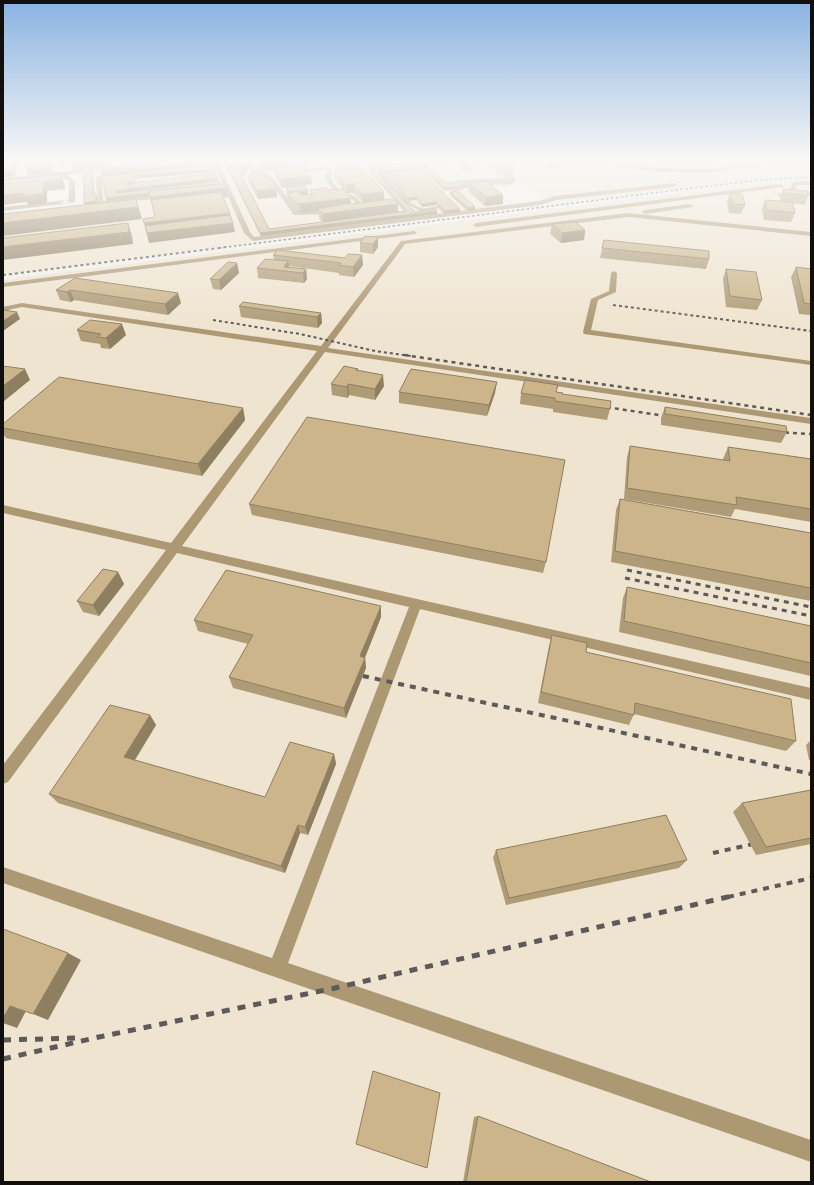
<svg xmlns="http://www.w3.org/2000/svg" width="814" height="1185" font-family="'IBM Plex Sans',sans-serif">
  <rect width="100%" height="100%" fill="#f1efea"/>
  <path fill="#efe4cf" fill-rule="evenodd" d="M 200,162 L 811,162 L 811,176 L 764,179 L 491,211 L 3,275 L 3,215 L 84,206 L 84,174 ZM 515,180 L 516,184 L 531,184 L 527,187 L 544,199 L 541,201 L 505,205 L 503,204 L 485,206 L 469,192 L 513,186 L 510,181 Z
    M 797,179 L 811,180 L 811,1182 L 3,1182 L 3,280 L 767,182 L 775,182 L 784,186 L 785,181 Z"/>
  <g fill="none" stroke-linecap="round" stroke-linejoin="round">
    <path stroke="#cfcdc9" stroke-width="5.5" stroke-dasharray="5.5 3" stroke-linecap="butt" d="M 59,203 L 69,201"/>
    <path fill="#ad9874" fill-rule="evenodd" d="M 14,162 L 19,162 L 18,168 L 3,170 L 3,166 L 14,166 Z
      M 81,162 L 61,166 L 58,164 L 62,162 Z
      M 157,162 L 177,162 L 66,175 L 75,180 L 75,201 L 72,203 L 66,201 L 69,199 L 69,181 L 59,176 L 3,182 L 3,178 Z
      M 213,162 L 218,162 L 250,232 L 254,237 L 539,201 L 555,196 L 674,183 L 677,185 L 674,187 L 556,200 L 540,205 L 253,241 L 244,233 Z
      M 244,162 L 249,162 L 255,170 L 273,178 L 298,212 L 335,210 L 338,212 L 335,214 L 294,215 L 269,180 L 251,172 Z
      M 371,162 L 376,162 L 388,175 L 385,178 C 394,186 409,205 422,208 C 428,210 434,204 440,208 L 421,212 L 404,202 L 380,179 L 379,175 L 381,174 Z
      M 595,162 L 611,162 L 658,168 L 709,169 L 765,162 L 781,162 L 709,173 L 658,172 Z
      M 329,167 L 333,171 L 331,179 L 340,191 L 355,196 L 365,207 L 365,209 L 361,209 L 351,198 L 336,193 L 325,179 L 327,171 L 326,170 L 286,174 L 283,172 L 286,170 Z
      M 118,173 L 121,175 L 120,176 L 102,178 L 103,201 L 166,194 L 169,196 L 166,198 L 98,204 L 96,177 Z
      M 811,181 L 811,185 L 797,185 L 795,191 L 811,192 L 811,196 L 792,194 L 780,196 L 777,194 L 789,191 L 793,182 Z
      M 781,184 L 784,186 L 783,187 L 476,227 L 473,225 L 476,223 Z
      M 59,201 L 61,202 L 61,204 L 3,211 L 3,207 Z
      M 690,204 L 693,206 L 692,207 L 645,214 L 642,212 L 645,210 Z
      M 628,213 L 811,232 L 811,236 L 628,217 L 405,244 L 328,348 L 811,418 L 811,424 L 325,352 L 182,546 L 811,688 L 811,700 L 420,609 L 288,963 L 811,1140 L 811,1162 L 3,883 L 3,867 L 272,958 L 409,607 L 177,553 L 8,782 L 3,784 L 3,765 L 166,550 L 3,513 L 3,505 L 171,543 L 317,351 L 22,307 L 3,311 L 3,307 L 22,303 L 321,346 L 401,241 Z
      M 414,231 L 417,233 L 416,234 L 3,287 L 3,283 Z
      M 614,271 L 617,273 L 616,292 L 598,300 L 591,330 L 811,361 L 811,365 L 584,334 L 583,332 L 591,299 L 609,291 L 611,273 Z"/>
    <path stroke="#5d5b59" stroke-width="1.5" stroke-dasharray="2.5 2.5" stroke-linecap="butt" d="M 219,248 L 677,190 L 762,180 L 811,177"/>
    <path stroke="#5d5b59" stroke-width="2" stroke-dasharray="3 3" stroke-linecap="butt" d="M 3,275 L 227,247
      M 613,305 L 811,331
      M 213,320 L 300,334 L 375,351 L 411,356"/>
    <path stroke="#5d5b59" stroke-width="2.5" stroke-dasharray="4 4" stroke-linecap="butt" d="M 404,355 L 811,415
      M 599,406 L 672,417
      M 777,432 L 811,434"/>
    <path stroke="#5d5b59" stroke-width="3" stroke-dasharray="5 5" stroke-linecap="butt" d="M 627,570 L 811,607
      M 625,578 L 811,616"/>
    <path stroke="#5d5b59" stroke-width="4" stroke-dasharray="6 6" stroke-linecap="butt" d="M 363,676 L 811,774
      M 713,853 L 762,842
      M 728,897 L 811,878"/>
    <path stroke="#5d5b59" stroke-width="5" stroke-dasharray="8 8" stroke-linecap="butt" d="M 3,1040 L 79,1038
      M 3,1059 L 99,1037 L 335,988 L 732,896"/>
  </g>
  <path fill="#af9c77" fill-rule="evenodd" d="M 224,162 L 246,162 L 247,165 L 248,171 L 245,171 L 246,175 L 241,175 L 269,229 L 322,222 L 319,218 L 319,211 L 301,213 L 297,212 L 288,201 L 286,188 L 308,194 L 311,194 L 310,190 L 329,190 L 343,189 L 335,179 L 334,170 L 335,170 L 335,169 L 334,164 L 384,200 L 398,204 L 398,212 L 404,211 L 371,174 L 371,171 L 363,162 L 374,162 L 380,172 L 381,175 L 381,177 L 380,177 L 390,188 L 415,212 L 437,211 L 437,214 L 261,236 ZM 347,193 L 354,193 L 363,203 L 351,204 Z
    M 254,162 L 308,162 L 309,166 L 299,167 L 312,184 L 282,188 L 275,177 L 274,170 L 259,171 Z
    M 377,162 L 387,162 L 393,168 L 427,165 L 446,183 L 457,182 L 457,181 L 514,178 L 513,184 L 491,185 L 503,195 L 503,204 L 485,206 L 468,191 L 469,188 L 462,189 L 462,190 L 444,191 L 423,171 L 420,171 L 460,212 L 444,214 L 436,205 L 422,207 L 416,200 L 408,201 L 384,176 L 384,173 L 386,173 Z
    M 444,162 L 470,162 L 470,171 L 461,170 L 461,165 L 444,164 Z
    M 487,162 L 507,162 L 507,166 L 513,171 L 513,177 L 502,177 L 502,174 L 496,174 L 497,167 L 487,166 Z
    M 547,162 L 560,162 L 560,169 L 548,168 Z
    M 571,162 L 585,162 L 585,164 L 571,163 Z
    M 248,175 L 276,188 L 277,197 L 258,199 L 249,183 Z
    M 783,189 L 808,196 L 805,205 L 792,203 L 795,213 L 791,222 L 764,220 L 762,209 L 765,200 L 781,201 L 780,198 Z
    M 450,192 L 475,210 L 467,211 L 450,195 Z
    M 730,193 L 745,205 L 741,214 L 729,213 L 727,202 Z
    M 552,224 L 585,230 L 584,240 L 561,243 L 550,234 Z
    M 365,236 L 378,247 L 373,254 L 360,252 L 360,243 Z
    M 604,240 L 709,259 L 706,269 L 600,258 Z
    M 273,255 L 345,258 L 362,255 L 363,265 L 354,277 L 339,275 L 339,273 L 289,266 L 289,267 L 306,269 L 307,279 L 304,283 L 258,278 L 257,268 L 274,260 Z
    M 237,263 L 239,273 L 221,290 L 213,289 L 210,279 Z
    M 796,267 L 811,269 L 811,315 L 799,314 L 791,277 Z
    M 726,269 L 762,300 L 757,310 L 726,307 L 723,279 Z
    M 75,278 L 181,303 L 168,315 L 74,300 L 71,302 L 60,300 L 56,290 Z
    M 239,306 L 321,313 L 322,323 L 318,328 L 241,317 Z
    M 77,330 L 126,335 L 110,349 L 101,348 L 100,344 L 81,341 Z
    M 358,369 L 358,371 L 384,386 L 375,400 L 349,395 L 348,398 L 332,395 L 331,384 Z
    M 399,392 L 495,393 L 487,416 L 399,403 Z
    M 556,392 L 562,394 L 610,409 L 607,420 L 553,412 L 553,409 L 520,404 L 521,393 Z
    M 665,407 L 787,432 L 781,443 L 661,425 L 661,418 Z
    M 243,408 L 245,420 L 202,476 L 6,438 L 3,434 L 3,424 Z
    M 630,446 L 723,460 L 723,459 L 728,447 L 811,459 L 811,522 L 735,509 L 731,517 L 624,499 L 627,457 Z
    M 620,499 L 811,533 L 811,601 L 611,562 L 616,510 Z
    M 249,504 L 546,562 L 543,573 L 252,515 Z
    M 118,572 L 124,584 L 99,616 L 83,612 L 77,601 Z
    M 627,587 L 811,626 L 811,676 L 619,632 L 623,598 Z
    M 381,617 L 365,658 L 366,668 L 346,718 L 233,688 L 229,677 L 248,644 L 198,631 L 194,620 Z
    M 552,635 L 586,652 L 796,741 L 786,751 L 634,714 L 629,725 L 538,703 L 549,646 Z
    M 150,715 L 156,725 L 135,760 L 265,797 L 334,754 L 336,764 L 308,835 L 300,833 L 285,873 L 58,803 L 49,794 Z
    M 811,740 L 811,760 L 809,760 L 806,745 Z
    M 811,790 L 811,844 L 756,855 L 733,812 L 742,803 Z
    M 496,850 L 687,860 L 679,868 L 506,905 L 493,858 Z
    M 478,1116 L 651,1182 L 463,1182 L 474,1117 Z"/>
  <path fill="#8f7f61" d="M 50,162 L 52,167 L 52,173 L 28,175 L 26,170 Z
    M 70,162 L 109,162 L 110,167 L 73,171 Z
    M 121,162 L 159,162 L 122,166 Z
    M 206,162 L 210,162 L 210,165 L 102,176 L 101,173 Z
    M 257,162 L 308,162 L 309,166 L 275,170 L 274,169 L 274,170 L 259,171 Z
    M 14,165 L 16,171 L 15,176 L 3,178 L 3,172 Z
    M 247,165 L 248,171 L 239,172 L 238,166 Z
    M 423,168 L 423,171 L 387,174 L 387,171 Z
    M 214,169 L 215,172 L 134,179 L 133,176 Z
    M 92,171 L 93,174 L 94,196 L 93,193 Z
    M 240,172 L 245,172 L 246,175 L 240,175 Z
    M 311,176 L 312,184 L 282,188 L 281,179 Z
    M 62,177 L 65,186 L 65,189 L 47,191 L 47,203 L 28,205 L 27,202 L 3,205 L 3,195 L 24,193 L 44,182 Z
    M 218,178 L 219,181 L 127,192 L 126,189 Z
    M 134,181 L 135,184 L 128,185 L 127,182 Z
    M 354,184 L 354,193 L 347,193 L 346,185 Z
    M 221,186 L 222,189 L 106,201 L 106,198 Z
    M 226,188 L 228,197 L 153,206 L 150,197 Z
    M 276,188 L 277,197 L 258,199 L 257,191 Z
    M 126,190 L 127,193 L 117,194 L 117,191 Z
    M 308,190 L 308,196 L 292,198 L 289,192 Z
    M 384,192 L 384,201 L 363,203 L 362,194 Z
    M 96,194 L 97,197 L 97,204 L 85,206 L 84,203 Z
    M 503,195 L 503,204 L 485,206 L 486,197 Z
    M 416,197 L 416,200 L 408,201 L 408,198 Z
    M 351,198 L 351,207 L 318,209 L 319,211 L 301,213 L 300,204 Z
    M 136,199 L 142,219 L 3,236 L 3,223 Z
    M 436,202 L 436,205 L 422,207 L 422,204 Z
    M 398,204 L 398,213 L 324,224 L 323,214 Z
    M 475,207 L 475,210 L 467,211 L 468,208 Z
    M 460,209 L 460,212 L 444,214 L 445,211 Z
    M 437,211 L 437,214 L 261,236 L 260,233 Z
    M 230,213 L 231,223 L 233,223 L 235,232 L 149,243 L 144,223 Z
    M 128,223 L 132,236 L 133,244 L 3,260 L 3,247 Z
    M 585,230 L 584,240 L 561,243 L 562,233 Z
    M 378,237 L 378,247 L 373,254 L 373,244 Z
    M 362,255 L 363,265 L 354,277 L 353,267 Z
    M 288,261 L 290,271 L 284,267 Z
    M 237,263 L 239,273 L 221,290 L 219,280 Z
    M 306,269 L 307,279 L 304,283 L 303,273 Z
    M 70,290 L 74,300 L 71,302 L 67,292 Z
    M 178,293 L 181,303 L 168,315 L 165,304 Z
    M 17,312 L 20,319 L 3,331 L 3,321 Z
    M 321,313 L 322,323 L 318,328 L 317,317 Z
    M 122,324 L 126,335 L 110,349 L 106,338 Z
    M 25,369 L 30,380 L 3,402 L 3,386 Z
    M 383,375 L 384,386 L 375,400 L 375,389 Z
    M 497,382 L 495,393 L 487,416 L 489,405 Z
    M 348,384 L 349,395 L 348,398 L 347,387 Z
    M 243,408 L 245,420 L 202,476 L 198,464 Z
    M 118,572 L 124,584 L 99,616 L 93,605 Z
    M 381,606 L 381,617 L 361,667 L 360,656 Z
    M 365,658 L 366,668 L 346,718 L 344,708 Z
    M 150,715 L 156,725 L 131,766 L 124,757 Z
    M 334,754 L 336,764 L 308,835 L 305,827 Z
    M 298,825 L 300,833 L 285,873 L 281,866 Z
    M 68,953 L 81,960 L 48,1020 L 33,1014 Z
    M 10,1006 L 26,1011 L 17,1028 L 3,1023 L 3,1018 Z"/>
  <path fill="#ccb58a" stroke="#8f7f61" d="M 44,162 L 50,162 L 50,167 L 26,170 L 26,164 Z
    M 183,162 L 206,162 L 101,173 L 101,171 Z
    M 225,162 L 234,162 L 238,169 L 243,168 L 245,172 L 240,172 L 269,229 L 407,211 L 371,171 L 374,171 L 365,162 L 374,162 L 380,169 L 379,170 L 381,172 L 380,173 L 381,174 L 378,174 L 390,188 L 393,189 L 415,212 L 435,209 L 437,211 L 260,233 Z
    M 236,162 L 246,162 L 247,165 L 238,166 Z
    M 346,162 L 354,162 L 359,168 L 339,170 L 334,164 Z
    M 379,162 L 387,162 L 393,168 L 427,165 L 446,183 L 458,182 L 457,181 L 514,178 L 514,181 L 487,182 L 486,181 L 469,183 L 469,185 L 462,186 L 462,187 L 444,188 L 423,168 L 387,171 Z
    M 461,162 L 470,162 L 470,165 L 461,165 Z
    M 549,162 L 560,162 L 560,163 L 549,163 Z
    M 14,165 L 13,171 L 3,172 L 3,166 Z
    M 212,165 L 214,169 L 133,176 L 134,181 L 127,182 L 128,186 L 131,186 L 131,183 L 215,173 L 218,178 L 126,189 L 126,190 L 117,191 L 117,193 L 219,181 L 220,184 L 149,191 L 149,193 L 106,198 L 102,176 Z
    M 298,166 L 302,171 L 307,170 L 311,176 L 281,179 L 274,169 Z
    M 497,166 L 513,166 L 513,171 L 503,171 L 502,168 L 497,168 Z
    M 361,167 L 384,192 L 362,194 L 354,184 L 346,185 L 334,170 Z
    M 418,169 L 460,209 L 445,211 L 436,202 L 422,204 L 416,197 L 408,198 L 384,173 Z
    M 92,171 L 93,193 L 96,194 L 96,201 L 84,203 L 84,172 Z
    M 266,173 L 276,188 L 257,191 L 248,175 Z
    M 62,177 L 62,180 L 44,182 L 43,194 L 24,196 L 24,193 L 3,195 L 3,184 Z
    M 486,181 L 503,195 L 486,197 L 469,183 Z
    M 222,184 L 226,188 L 150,197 L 149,191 Z
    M 305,186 L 308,190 L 289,192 L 286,188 Z
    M 327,188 L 329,190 L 344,189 L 351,198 L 300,204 L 296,203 L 287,193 L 299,191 L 301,195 L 313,194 L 310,190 Z
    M 783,189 L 807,191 L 808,196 L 784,193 Z
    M 458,191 L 475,207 L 468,208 L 450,192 Z
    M 221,192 L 230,213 L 144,223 L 143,219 L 155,217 L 151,200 Z
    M 730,193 L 742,194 L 745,205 L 732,204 Z
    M 136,199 L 138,207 L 3,223 L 3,214 Z
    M 392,199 L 398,204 L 323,214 L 318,209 L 350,203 L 351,204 Z
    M 765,200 L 792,202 L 795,213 L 767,210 Z
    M 230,215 L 233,223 L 147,233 L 145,226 Z
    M 575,222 L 585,230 L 562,233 L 552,224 Z
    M 128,223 L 129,232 L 3,247 L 3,238 Z
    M 365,236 L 378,237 L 373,244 L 360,243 Z
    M 604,240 L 709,251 L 709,259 L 602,248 Z
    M 278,250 L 345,258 L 348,254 L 362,255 L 353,267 L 338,265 L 341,263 L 273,255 Z
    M 265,259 L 288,261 L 284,267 L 306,269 L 303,273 L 257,268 Z
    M 228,262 L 237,263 L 219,280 L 210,279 Z
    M 796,267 L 811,269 L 811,304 L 804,303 Z
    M 726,269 L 756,272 L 762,300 L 730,296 Z
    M 75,278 L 178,293 L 165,304 L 70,290 L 67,292 L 56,290 Z
    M 243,302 L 321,313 L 317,317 L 239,306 Z
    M 3,310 L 17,312 L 3,321 Z
    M 90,320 L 122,324 L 106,338 L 97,337 L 101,334 L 77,330 Z
    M 3,366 L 25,369 L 3,386 Z
    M 344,366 L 358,369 L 356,370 L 383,375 L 375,389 L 348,384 L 347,387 L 331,384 Z
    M 411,369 L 497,382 L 489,405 L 399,392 Z
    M 59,377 L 243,408 L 198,464 L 3,428 L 3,424 Z
    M 525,380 L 558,385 L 556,392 L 563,393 L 562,394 L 611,401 L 610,409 L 555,401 L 555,398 L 521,393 Z
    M 665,407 L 786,426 L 787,432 L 665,414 Z
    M 307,417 L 565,460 L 546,562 L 249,504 Z
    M 630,446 L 730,461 L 728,447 L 811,459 L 811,509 L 736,497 L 737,505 L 627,488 Z
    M 620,499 L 811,533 L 811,588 L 615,551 Z
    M 103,569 L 118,572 L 93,605 L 77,601 Z
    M 226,570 L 381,606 L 360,656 L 365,658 L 344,708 L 229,677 L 253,635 L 194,620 Z
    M 627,587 L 811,626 L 811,663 L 624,621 Z
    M 552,635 L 587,643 L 586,652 L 791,699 L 796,741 L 635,703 L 634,715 L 541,692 Z
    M 110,705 L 150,715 L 124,757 L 265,797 L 290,742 L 334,754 L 305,827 L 298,825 L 281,866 L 49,794 Z
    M 811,790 L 811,838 L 766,847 L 742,803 Z
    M 666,815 L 687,860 L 509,898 L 496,850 Z
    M 3,929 L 68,953 L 33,1014 L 10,1006 L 3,1018 Z
    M 373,1071 L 440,1093 L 427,1168 L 356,1144 Z
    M 478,1116 L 651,1182 L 466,1182 Z"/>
  <linearGradient id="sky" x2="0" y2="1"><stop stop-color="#89b2e2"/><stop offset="0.49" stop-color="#f9f8f6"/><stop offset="1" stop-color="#f9f8f6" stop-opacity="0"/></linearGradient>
  <rect width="814" height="328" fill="url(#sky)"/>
  <rect width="814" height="1185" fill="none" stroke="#100f0e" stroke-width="8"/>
</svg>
